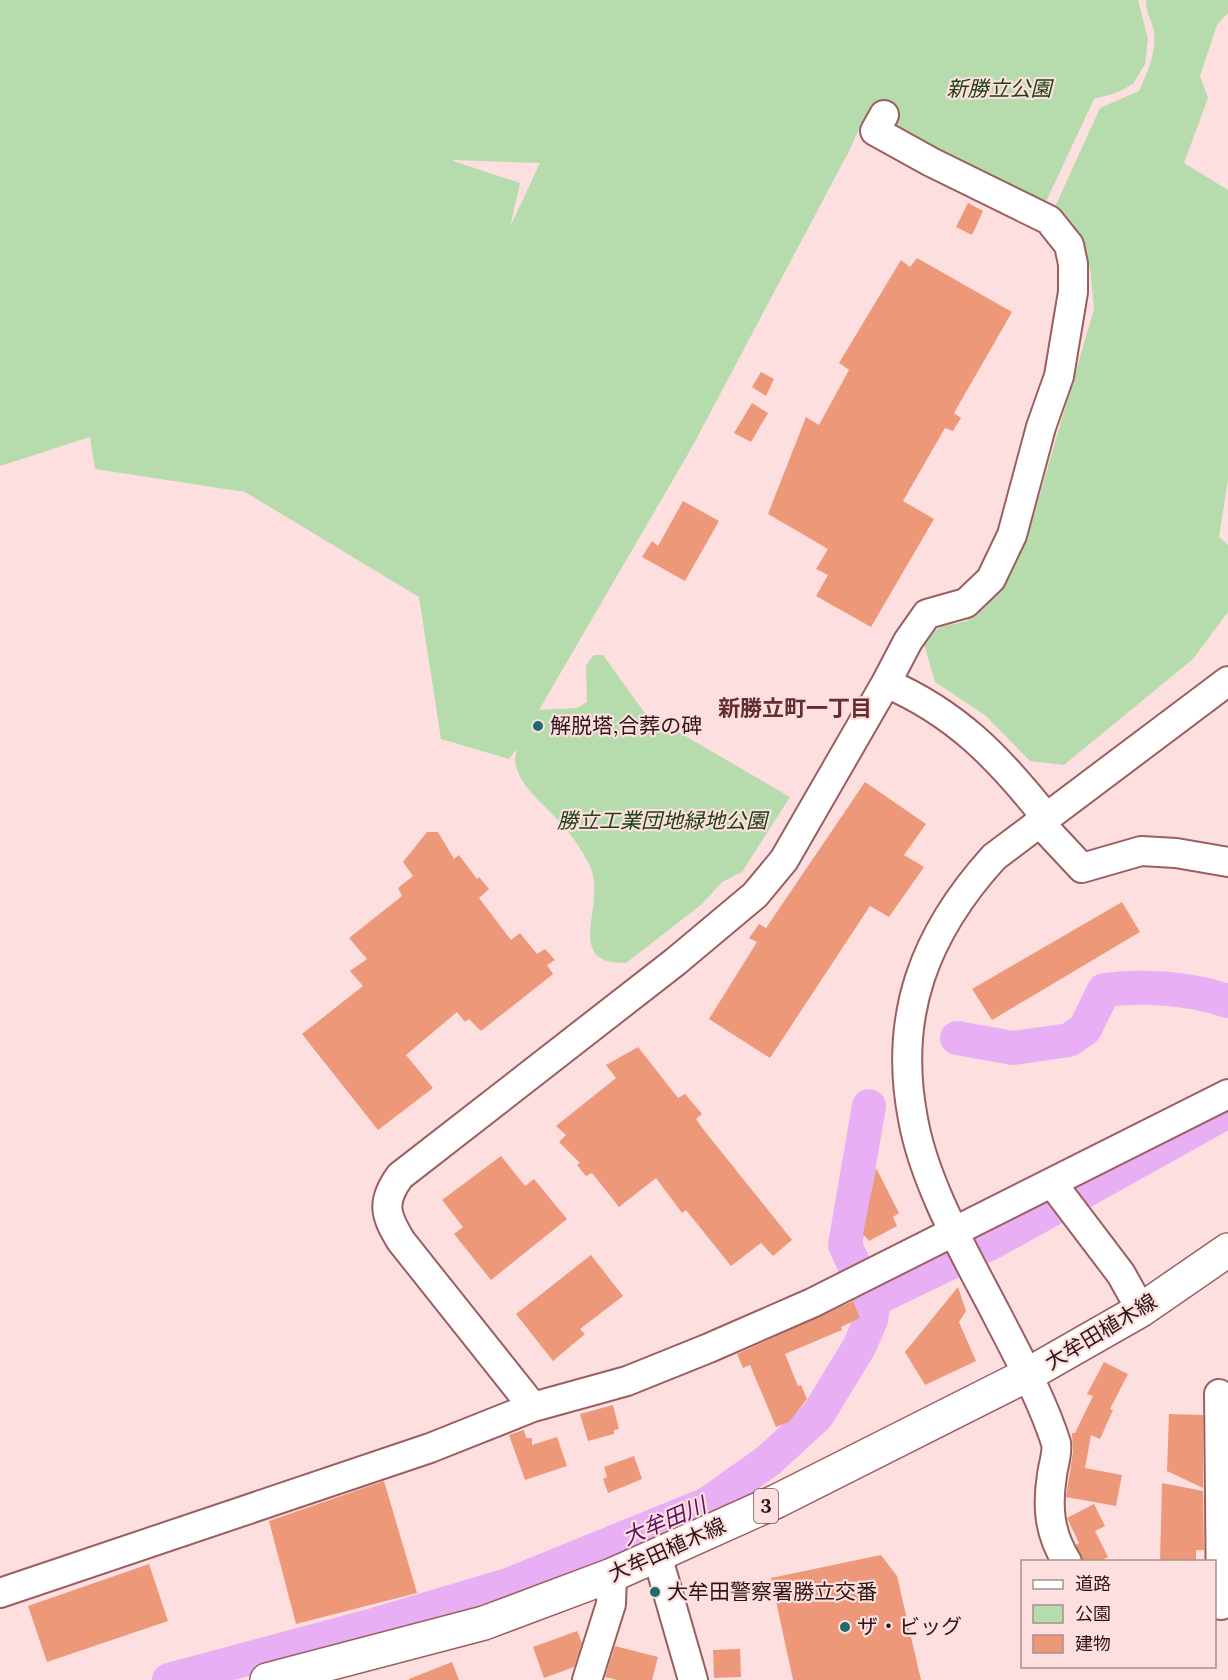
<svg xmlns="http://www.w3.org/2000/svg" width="1228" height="1680" font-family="Lora,'Noto Sans JP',serif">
  <rect width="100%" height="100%" fill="#fcdfde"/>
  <path fill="#b6dcae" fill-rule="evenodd" d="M 0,0 L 1138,0 L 1148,39 L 1145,64 L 1133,84 L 1116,93 L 1094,99 L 1043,208 L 863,120 L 849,151 L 692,447 L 539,710 L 577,708 L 587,702 L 586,665 L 594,655 L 603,655 L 644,712 L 790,797 L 742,872 L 722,882 L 702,904 L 626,963 C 561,964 608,904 590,866 C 581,847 567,829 552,814 C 539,800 521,786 516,766 C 514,761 516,753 517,748 L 509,759 L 441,739 L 419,597 L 245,492 L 95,469 L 90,437 L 0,466 ZM 453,161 L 453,160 L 540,163 L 510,227 L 520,183 Z
    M 1146,0 L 1228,0 L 1228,13 L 1217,25 L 1200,76 L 1208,98 L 1184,163 L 1228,190 L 1228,480 L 1219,537 L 1228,545 L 1228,612 L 1193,659 L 1064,765 L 1030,761 L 986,716 L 935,682 L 923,641 L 940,627 L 967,621 L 1011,573 L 1031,525 L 1094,309 L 1090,268 L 1077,230 L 1054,209 L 1100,108 L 1139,91 C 1147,74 1157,52 1154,32 C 1152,20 1145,12 1146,0 Z"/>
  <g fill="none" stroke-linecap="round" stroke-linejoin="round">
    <path stroke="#e8aff5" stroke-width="34" d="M 957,1038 L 1013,1048 L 1069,1040 L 1085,1029 L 1104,990 C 1144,985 1189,988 1228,1001
      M 871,1301 L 993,1242 L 1228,1111
      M 169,1680 L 370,1626 L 511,1584 L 707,1504 L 769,1460 L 817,1416 L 859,1347 L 871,1320 L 873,1306 L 845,1245 L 869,1106"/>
  </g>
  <path fill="#ee987a" d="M 968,203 L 983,211 L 972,235 L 956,227 Z
    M 917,258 L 1012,312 L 954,413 L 961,418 L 953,431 L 945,428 L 903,501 L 934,519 L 871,627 L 816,596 L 828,575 L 816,569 L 828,549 L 768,514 L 806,417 L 819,425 L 849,370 L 839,363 L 901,260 L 910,267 Z
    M 761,372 L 774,379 L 766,396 L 752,387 Z
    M 752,403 L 768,413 L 751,442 L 734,433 Z
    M 683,501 L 719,521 L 685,581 L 642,557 L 652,541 L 658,546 Z
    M 865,782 L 926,824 L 904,855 L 924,867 L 889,917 L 870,906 L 770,1058 L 709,1019 L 757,942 L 749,938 L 759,924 L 766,928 Z
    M 427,832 L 438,832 L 454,859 L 459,855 L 477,879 L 479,877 L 489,889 L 479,898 L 511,940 L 520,933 L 537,954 L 545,949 L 555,960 L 547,965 L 553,974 L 481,1031 L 469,1019 L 465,1022 L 457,1012 L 406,1055 L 433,1088 L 378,1130 L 302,1034 L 363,986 L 350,971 L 367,959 L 349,938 L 402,896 L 398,888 L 413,876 L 403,862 Z
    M 1122,902 L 1140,932 L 992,1020 L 972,989 Z
    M 638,1047 L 678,1098 L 685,1094 L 702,1114 L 696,1119 L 703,1129 L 792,1240 L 773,1256 L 761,1243 L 731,1266 L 686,1210 L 682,1213 L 656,1178 L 619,1207 L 592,1173 L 586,1176 L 577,1165 L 580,1163 L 559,1142 L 566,1135 L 556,1126 L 616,1078 L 606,1065 Z
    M 501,1156 L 525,1186 L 534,1179 L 567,1219 L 491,1280 L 454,1234 L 463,1227 L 442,1200 Z
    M 876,1168 L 899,1213 L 893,1217 L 897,1226 L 869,1241 L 863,1234 Z
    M 591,1255 L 623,1296 L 580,1329 L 585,1334 L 553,1361 L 516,1314 Z
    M 958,1287 L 966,1311 L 959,1322 L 976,1361 L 925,1385 L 905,1352 Z
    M 853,1301 L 860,1318 L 841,1327 L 842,1330 L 785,1354 L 798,1386 L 801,1385 L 807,1399 L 789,1422 L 776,1427 L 750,1365 L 743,1368 L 737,1354 Z
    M 1104,1362 L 1128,1374 L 1110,1409 L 1113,1410 L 1100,1439 L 1091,1435 L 1085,1468 L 1122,1475 L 1116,1506 L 1066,1497 L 1073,1452 L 1072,1433 L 1075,1433 L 1093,1396 L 1087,1394 Z
    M 613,1405 L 619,1429 L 614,1430 L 614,1434 L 588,1441 L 580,1414 Z
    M 1169,1414 L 1203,1415 L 1203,1488 L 1167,1471 Z
    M 524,1430 L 526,1438 L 532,1438 L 532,1445 L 557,1437 L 567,1466 L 525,1480 L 509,1435 Z
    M 634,1456 L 642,1479 L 608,1493 L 603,1479 L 607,1477 L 604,1467 Z
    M 384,1481 L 417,1593 L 296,1624 L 269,1521 Z
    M 1162,1483 L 1203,1491 L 1204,1550 L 1196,1550 L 1196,1562 L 1160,1562 Z
    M 1094,1504 L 1105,1526 L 1095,1531 L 1108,1557 L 1098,1562 L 1083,1562 L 1076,1545 L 1079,1543 L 1067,1518 Z
    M 881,1555 L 897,1576 L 921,1680 L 793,1680 L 771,1578 Z
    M 149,1564 L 168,1621 L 47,1662 L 28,1606 Z
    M 577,1631 L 582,1643 L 574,1667 L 544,1678 L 533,1647 Z
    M 615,1646 L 658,1657 L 652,1680 L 617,1680 L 605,1677 Z
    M 740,1649 L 741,1677 L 714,1678 L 713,1650 Z
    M 452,1662 L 459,1680 L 409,1680 L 409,1679 Z"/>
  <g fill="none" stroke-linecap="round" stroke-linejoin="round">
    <defs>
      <path id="minor" d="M 884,115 L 875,131 L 931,162 L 1049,220 L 1069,245 L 1073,264 L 1073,292 L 1059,376 L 1041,427 L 1012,535 L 991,579 L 966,603 L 927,614 L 908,641 L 886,683
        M 1039,822 L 1082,868 L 1141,851 L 1176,853 L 1228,862
        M 1052,1183 L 1121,1274 L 1141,1310
        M 1219,1394 L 1221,1605
        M 533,1407 L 401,1241 C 385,1215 381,1202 400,1176 L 675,962 L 755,895 L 784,860 L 886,683 C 956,713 999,758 1045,816
        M 657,1555 L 693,1680
        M 1067,1562 C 1049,1533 1047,1507 1052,1475 C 1053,1466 1058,1452 1056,1443 C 1042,1399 1018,1356 997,1315 C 966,1255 925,1186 913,1119 C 893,1015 925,933 994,857 L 1228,681
        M 0,1593 L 430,1448 L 533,1407 L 627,1381 L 709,1348 L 812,1303 L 1228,1094
        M 587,1680 L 611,1604 L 612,1575"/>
      <path id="major" d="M 267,1680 L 484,1623 L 612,1575 L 657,1555 L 777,1501 L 1027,1375 L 1141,1310 L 1228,1250"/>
    </defs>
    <use href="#minor" stroke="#9c5f5f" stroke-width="32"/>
    <use href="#major" stroke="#9c5f5f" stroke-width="36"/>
    <use href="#minor" stroke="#fff" stroke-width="28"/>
    <use href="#major" stroke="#fff" stroke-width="33"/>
  </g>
  <g fill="#1e6b6e" stroke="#fcdfde" stroke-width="2">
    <circle cx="538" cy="726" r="6"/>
    <circle cx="655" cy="1592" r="6"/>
    <circle cx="845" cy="1627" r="6"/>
  </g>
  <g text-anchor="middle" stroke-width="4.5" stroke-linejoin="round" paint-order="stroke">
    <rect fill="#fcdfde" stroke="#6c5252" stroke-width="1.5" x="754" y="1489" width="24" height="34" rx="4.5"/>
    <g font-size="20" font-weight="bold" fill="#2e1616">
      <text x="766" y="1513">3</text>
    </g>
    <g font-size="21" font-style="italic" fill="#1d4214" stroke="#fcdfde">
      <text x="999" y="96">新勝立公園</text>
      <text x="662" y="828">勝立工業団地緑地公園</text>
    </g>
    <g font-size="21" fill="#2e1616" stroke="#fcdfde" text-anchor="start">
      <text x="550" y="733">解脱塔,合葬の碑</text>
      <text x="667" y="1599">大牟田警察署勝立交番</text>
      <text x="857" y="1634">ザ・ビッグ</text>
    </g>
    <g font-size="21" fill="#2e1616" stroke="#fcdfde">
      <text transform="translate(1101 1332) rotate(-31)" y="7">大牟田植木線</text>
      <text transform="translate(667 1550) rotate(-24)" y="7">大牟田植木線</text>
    </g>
    <g font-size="22" font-weight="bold" fill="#642d2e" stroke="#fcdfde">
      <text x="795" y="716">新勝立町一丁目</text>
    </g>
    <g font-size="22" font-style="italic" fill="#571365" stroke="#fcdfde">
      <text transform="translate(664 1521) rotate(-23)" y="8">大牟田川</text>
    </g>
  </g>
  <rect x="1021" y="1560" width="195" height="108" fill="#fcdfde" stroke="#aa8f8e" stroke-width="1.5"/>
  <rect x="1033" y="1580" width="30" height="9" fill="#ffffff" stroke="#aa8f8e" stroke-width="1.5"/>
  <text x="1075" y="1590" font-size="18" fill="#2e1616">道路</text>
  <rect x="1033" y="1605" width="30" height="18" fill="#b6dcae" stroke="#aa8f8e" stroke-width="1.5"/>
  <text x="1075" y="1620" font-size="18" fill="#2e1616">公園</text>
  <rect x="1033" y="1635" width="30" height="18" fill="#ee987a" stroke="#aa8f8e" stroke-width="1.5"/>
  <text x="1075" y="1650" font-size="18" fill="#2e1616">建物</text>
</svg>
